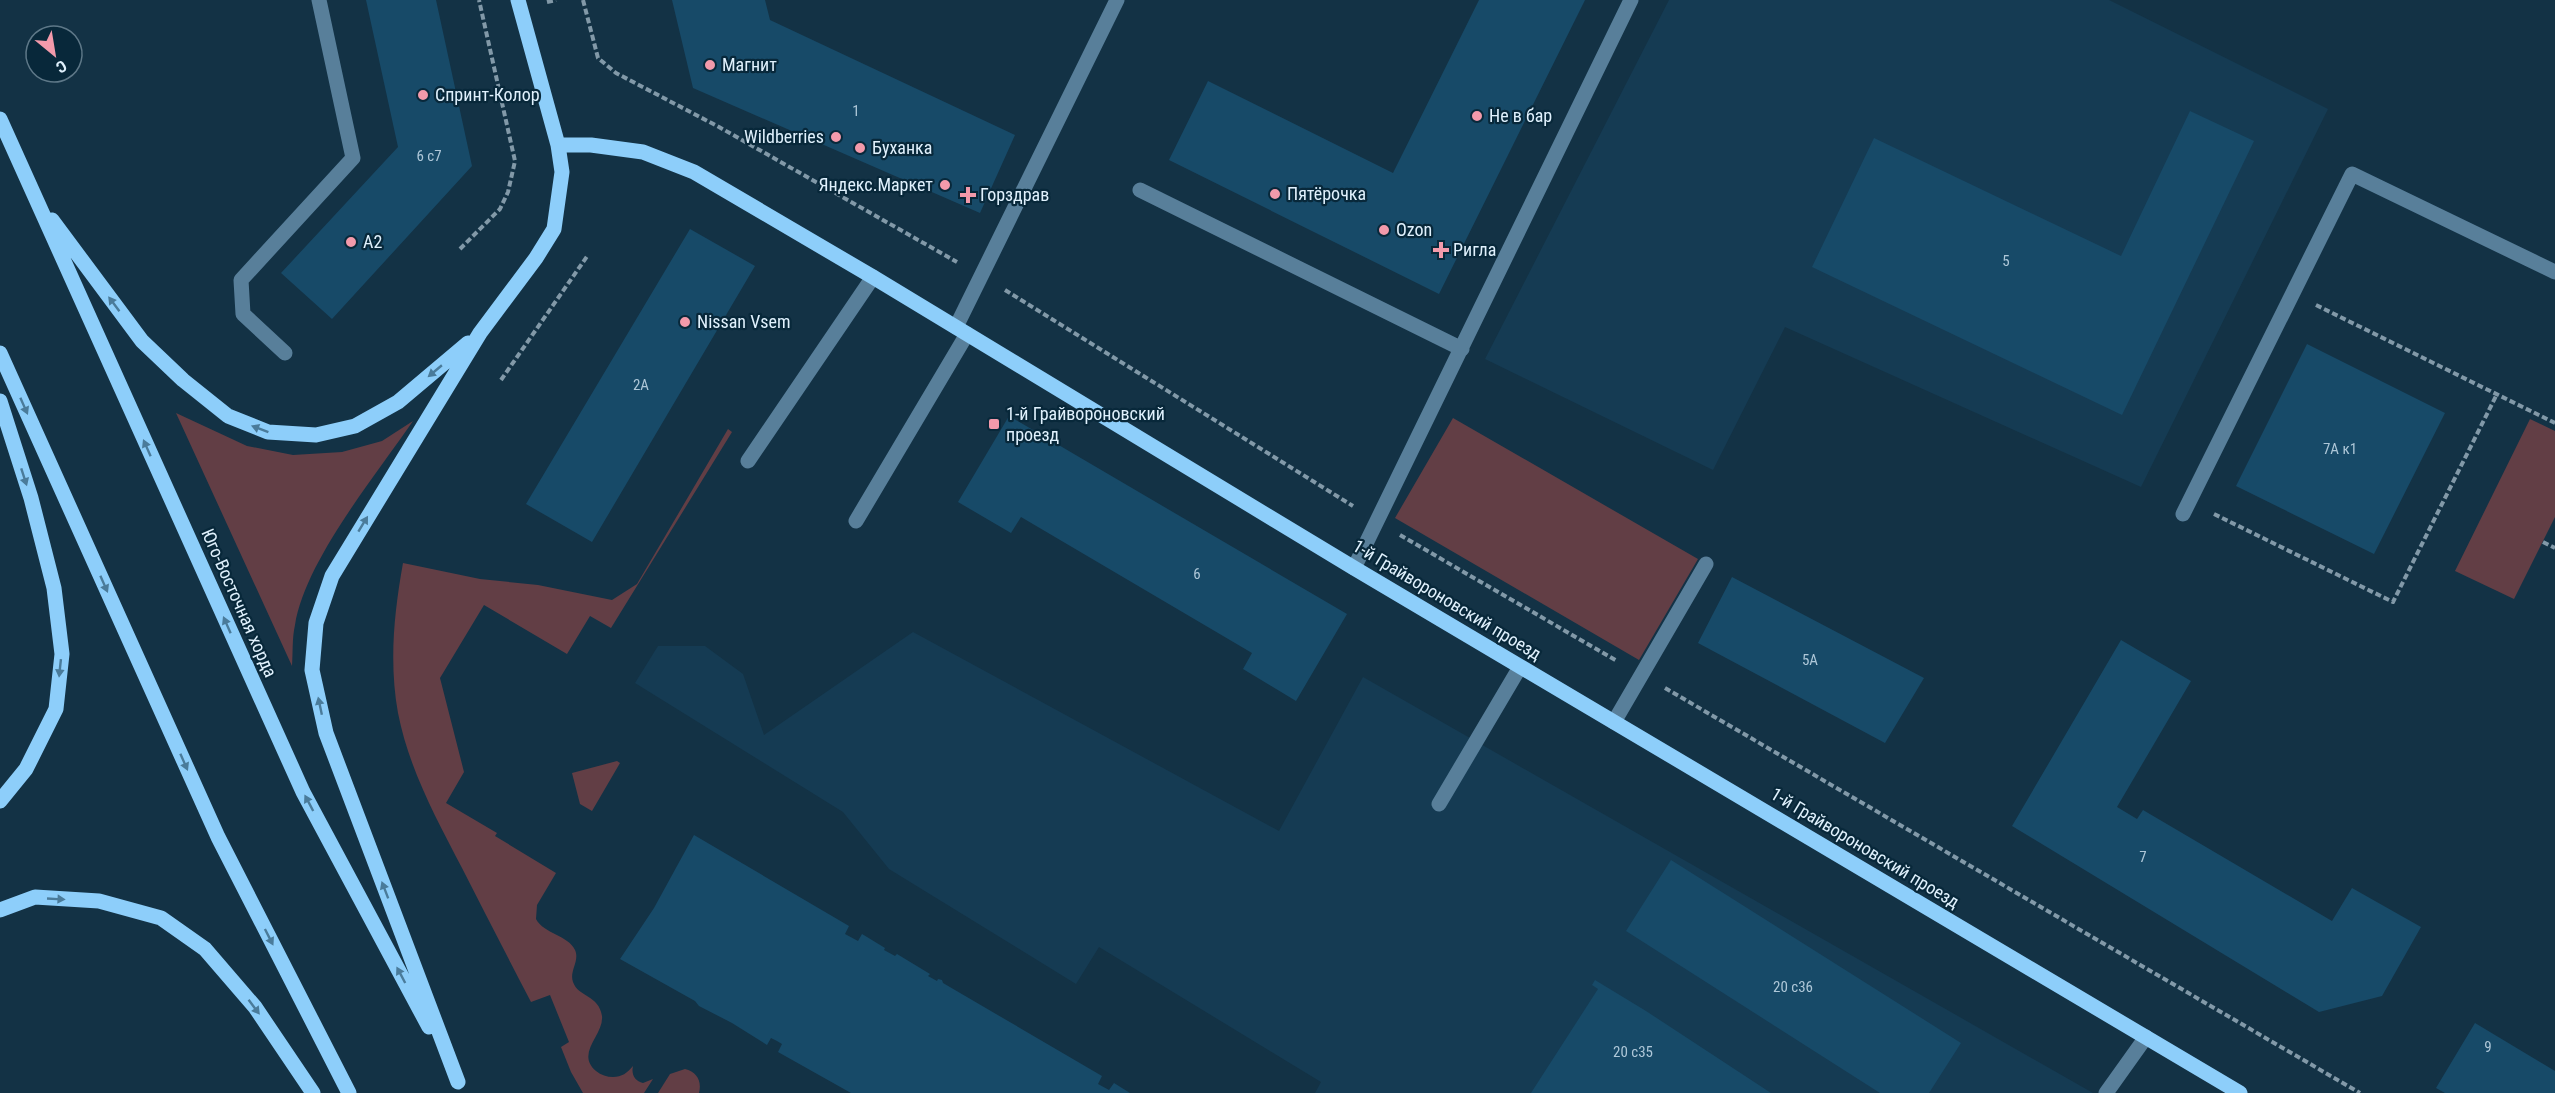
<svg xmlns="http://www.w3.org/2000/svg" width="2555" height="1093" font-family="'Roboto Condensed',sans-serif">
  <rect width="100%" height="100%" fill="#133245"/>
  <path fill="#153b53" d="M 1669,0 L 2109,0 L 2328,109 L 2141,487 L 1785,327 L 1713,470 L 1485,359 Z
    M 913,632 L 1279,831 L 1363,677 L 2093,1093 L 1315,1093 L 1321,1082 L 1099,947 L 1076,984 L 889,869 L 843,812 L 635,683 L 658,646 L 705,646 L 743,674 L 764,735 Z"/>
  <path fill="#623e45" d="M 176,413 L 247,446 L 293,455 L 342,452 L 382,441 L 413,421 C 376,475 305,561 295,625 C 292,638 293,653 292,666 Z
    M 1453,418 L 1698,559 L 1639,660 L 1395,518 Z
    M 2530,419 L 2555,431 L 2555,517 L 2514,599 L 2455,571 Z
    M 728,429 L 732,432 L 611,628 L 590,616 L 567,654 L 484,605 L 440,678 L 464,772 L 446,803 L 497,833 L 495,836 L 556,873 L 537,905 L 536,919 C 544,934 568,935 575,950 C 580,961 569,971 573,982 C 578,997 599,995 602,1016 C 604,1035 575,1053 596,1071 C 601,1075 607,1077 613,1077 C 622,1077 627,1073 633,1066 C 631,1075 635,1081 643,1083 L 653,1079 L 644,1093 L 583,1093 L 571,1072 L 561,1047 L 569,1042 L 550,995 L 531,1002 C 508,958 485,913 462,868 C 436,818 409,769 398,713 C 389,663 394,613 403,563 L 480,579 L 538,585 L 612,600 L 637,584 Z
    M 617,761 L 620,763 L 592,811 L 580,804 L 572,773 Z
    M 685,1069 C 697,1072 702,1081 699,1093 L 658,1093 L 670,1074 Z"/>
  <path fill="#174a68" d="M 366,0 L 436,0 L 472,166 L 332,319 L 281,273 L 398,147 Z
    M 672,0 L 765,0 L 770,20 L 1015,135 L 980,213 L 693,88 Z
    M 1479,0 L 1585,0 L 1439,294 L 1169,160 L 1208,81 L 1393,173 Z
    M 2190,111 L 2254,141 L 2122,415 L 1812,267 L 1874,138 L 2121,256 Z
    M 690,229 L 755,266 L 592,542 L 526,504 Z
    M 2307,344 L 2445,413 L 2374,554 L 2236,486 Z
    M 1009,416 L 1347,614 L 1296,701 L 1243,669 L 1252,653 L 1021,517 L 1011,533 L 958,502 Z
    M 1732,577 L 1924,678 L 1885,743 L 1698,643 Z
    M 2121,640 L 2191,681 L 2117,807 L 2137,819 L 2143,810 L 2332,921 L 2352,888 L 2421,927 L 2382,996 L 2319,1012 L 2012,826 Z
    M 694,835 L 849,926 L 845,934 L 858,941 L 862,934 L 867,937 L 885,948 L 884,950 L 895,956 L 897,954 L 930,974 L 928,976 L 937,981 L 938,979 L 942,980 L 943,983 L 1102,1076 L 1098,1084 L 1109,1090 L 1114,1083 L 1130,1093 L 851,1093 L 778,1052 L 782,1044 L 777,1041 L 771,1038 L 767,1045 L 732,1023 L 699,1006 L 695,1001 L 620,959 L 654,908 Z
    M 1671,860 L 1961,1043 L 1929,1093 L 1880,1093 L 1626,931 Z
    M 1595,980 L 1646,1011 L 1771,1093 L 1531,1093 L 1598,989 L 1592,985 Z
    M 2475,1023 L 2555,1071 L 2555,1093 L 2445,1093 L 2436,1088 Z"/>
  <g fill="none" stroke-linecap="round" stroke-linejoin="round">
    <path stroke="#8299a8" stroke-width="4" stroke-dasharray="6 3" stroke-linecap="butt" d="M 583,0 L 598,58 L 616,73 L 719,127 L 957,262
      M 547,2 L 556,0
      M 460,249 L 500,209 L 508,192 L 515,161 L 479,0
      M 1005,290 L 1353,506
      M 2316,305 L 2555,423
      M 501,380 L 588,255
      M 2214,514 L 2393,602 L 2497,394
      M 1400,535 L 1617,661
      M 2543,542 L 2555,548
      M 1665,688 L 2360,1093"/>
    <path stroke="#587f9a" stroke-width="15" d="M 1140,190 L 1462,349
      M 956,327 L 1117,0
      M 285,353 L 243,314 L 241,280 L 353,158 L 319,0
      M 748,461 L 873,277
      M 2183,514 L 2352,174 L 2555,272
      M 856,521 L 967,334
      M 1354,568 L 1631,0
      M 1614,722 L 1706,564
      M 1439,804 L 1520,667
      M 2106,1093 L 2146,1037"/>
    <path stroke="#8dcefa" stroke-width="15" d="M 0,119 L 303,792 L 429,1027
      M 558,145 L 591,145 L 643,152 L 694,172 L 873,277 L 1354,568 L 2240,1093
      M 52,220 L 142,341 L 183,380 L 228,416 L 268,432 L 316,435 L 355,426 L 398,402 L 468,343
      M 0,353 L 218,837 L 349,1093
      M 0,401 L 31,498 L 54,588 L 62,654 L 56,709 L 26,769 L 0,801
      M 0,910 L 35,897 L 99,901 L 161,918 L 205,949 L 255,1007 L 313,1093
      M 458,1082 L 326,733 L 312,670 L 316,623 L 332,576 L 480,333 L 536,258 L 554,229 L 562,172 L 558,145 L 518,0"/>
  </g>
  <defs><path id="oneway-solid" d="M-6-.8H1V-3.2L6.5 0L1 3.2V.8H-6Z" transform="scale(1.5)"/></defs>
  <g fill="#4a7b9a">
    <use href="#oneway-solid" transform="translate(114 304) rotate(-127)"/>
    <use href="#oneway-solid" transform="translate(435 371) rotate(140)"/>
    <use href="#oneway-solid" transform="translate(24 406) rotate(66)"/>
    <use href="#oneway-solid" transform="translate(260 429) rotate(-159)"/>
    <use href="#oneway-solid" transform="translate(147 448) rotate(-114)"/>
    <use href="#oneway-solid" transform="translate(24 477) rotate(72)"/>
    <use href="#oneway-solid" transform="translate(363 524) rotate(-59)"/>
    <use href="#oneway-solid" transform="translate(104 584) rotate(66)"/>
    <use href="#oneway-solid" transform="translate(227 625) rotate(-114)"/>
    <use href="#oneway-solid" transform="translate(60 668) rotate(96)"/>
    <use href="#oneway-solid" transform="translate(320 706) rotate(-102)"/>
    <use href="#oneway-solid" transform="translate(184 762) rotate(66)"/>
    <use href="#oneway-solid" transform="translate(309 803) rotate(-118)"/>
    <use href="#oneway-solid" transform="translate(385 890) rotate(-111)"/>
    <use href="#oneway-solid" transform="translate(56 899) rotate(3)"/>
    <use href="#oneway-solid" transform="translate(269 937) rotate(63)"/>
    <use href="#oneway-solid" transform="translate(401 975) rotate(-118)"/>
    <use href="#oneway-solid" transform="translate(254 1007) rotate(53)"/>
  </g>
  <g fill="#f39aab" stroke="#08283a" stroke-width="2">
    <circle cx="710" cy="65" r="6"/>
    <circle cx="423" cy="95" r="6"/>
    <circle cx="1477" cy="116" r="6"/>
    <circle cx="836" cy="137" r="6"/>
    <circle cx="860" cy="148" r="6"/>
    <circle cx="945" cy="185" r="6"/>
    <circle cx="1275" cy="194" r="6"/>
    <path d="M965 186h6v6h6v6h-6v6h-6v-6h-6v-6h6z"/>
    <circle cx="1384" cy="230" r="6"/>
    <circle cx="351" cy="242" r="6"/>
    <path d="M1438 241h6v6h6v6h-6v6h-6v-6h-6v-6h6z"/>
    <circle cx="685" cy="322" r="6"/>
    <rect x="988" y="418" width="12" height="12" rx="3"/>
  </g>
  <g text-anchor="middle" stroke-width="4.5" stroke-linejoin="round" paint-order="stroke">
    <g font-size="15" fill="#aec7d8">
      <text x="856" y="116">1</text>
      <text x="429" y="161">6 с7</text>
      <text x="2006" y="266">5</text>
      <text x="641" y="390">2А</text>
      <text x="2340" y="454">7А к1</text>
      <text x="1197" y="579">6</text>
      <text x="1810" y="665">5А</text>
      <text x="2143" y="862">7</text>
      <text x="1793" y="992">20 c36</text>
      <text x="2488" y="1052">9</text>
      <text x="1633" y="1057">20 с35</text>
    </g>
    <g font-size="18" fill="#e0f1fd" stroke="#08283a" text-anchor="start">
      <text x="722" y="71">Магнит</text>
      <text x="435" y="101">Спринт-Колор</text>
      <text x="1489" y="122">Не в бар</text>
      <text x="824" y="143" text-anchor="end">Wildberries</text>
      <text x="872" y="154">Буханка</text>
      <text x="933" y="191" text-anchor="end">Яндекс.Маркет</text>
      <text x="1287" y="200">Пятёрочка</text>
      <text x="980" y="201">Горздрав</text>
      <text x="1396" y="236">Ozon</text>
      <text x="363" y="248">A2</text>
      <text x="1453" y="256">Ригла</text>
      <text x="697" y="328">Nissan Vsem</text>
      <text x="1006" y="420">1-й Грайвороновский<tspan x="1006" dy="21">проезд</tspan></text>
    </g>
    <g font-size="18" fill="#e0f1fd" stroke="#08283a">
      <text transform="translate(1447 600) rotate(31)" y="6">1-й Грайвороновский проезд</text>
      <text transform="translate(239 603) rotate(66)" y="6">Юго-Восточная хорда</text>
      <text transform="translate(1865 848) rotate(31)" y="6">1-й Грайвороновский проезд</text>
    </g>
  </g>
  <g transform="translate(54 54) rotate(150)"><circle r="28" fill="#08283a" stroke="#5e7888" stroke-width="1.5"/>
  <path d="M0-4.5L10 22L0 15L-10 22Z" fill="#f39aab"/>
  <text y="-9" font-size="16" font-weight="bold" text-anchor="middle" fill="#e0f1fd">С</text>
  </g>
</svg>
